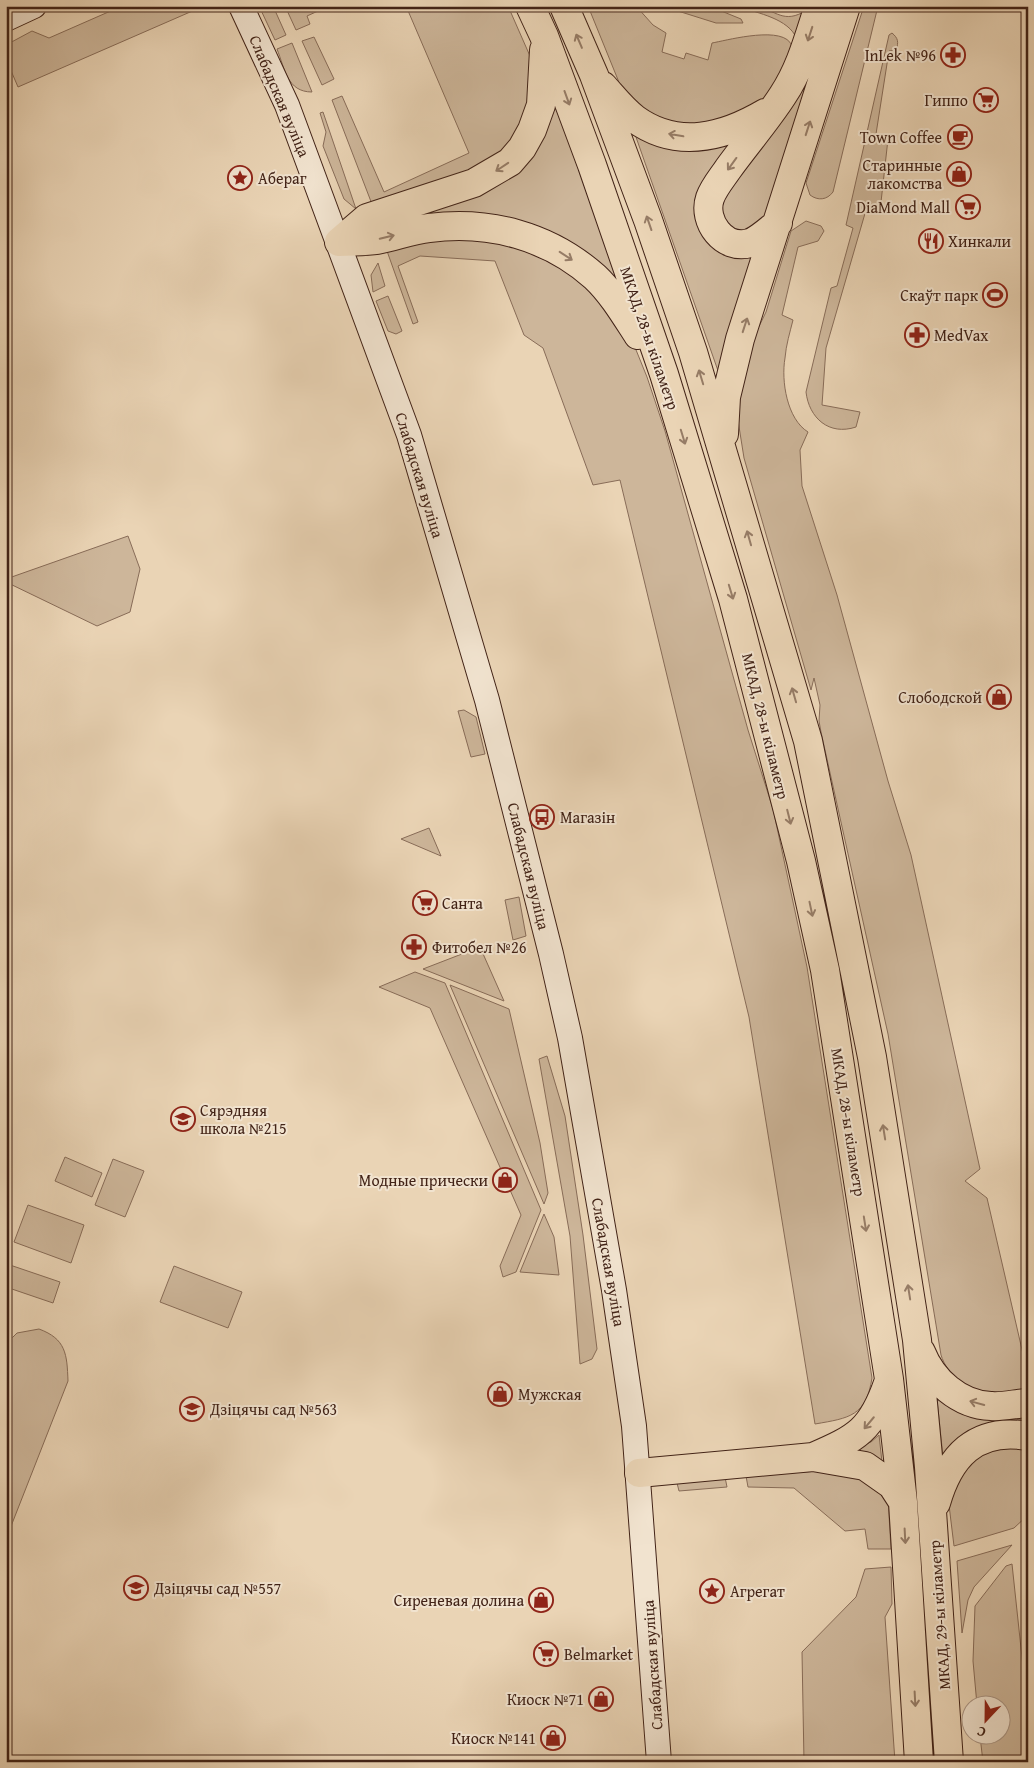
<svg xmlns="http://www.w3.org/2000/svg" width="1034" height="1768" font-family="'Gentium Book Plus',serif">
  <rect width="100%" height="100%" fill="#ead4b5"/>
  <filter id="stains"><feTurbulence type="fractalNoise" baseFrequency=".004" numOctaves="4"/><feColorMatrix values="0 0 0 0 .2 0 0 0 0 .09 0 0 0 0 .02 0 0 0 .5 -.17"/></filter>
  <radialGradient id="worn" r=".72"><stop offset=".6" stop-color="#630" stop-opacity="0"/><stop offset="1" stop-color="#630" stop-opacity=".3"/></radialGradient>
  <path fill="#cdb69a" stroke="#886c58" d="M 122,6 L 196,6 L 197,9 L 18,87 L 6,59 L 6,45 L 32,31 L 49,38 Z
    M 259,6 L 273,6 L 286,35 L 275,40 Z
    M 285,6 L 329,6 L 307,16 L 310,24 L 296,30 Z
    M 406,6 L 508,6 L 537,72 L 537,95 L 505,155 L 375,212 L 332,100 L 342,96 L 384,192 L 469,153 Z
    M 588,6 L 636,6 L 653,25 L 666,33 L 662,52 L 684,59 L 686,53 L 708,60 L 712,43 C 729,40 804,19 791,59 C 785,76 771,93 762,109 L 677,131 L 627,102 Z
    M 662,6 L 709,6 L 741,19 L 743,23 L 716,23 Z
    M 738,6 C 743,6 749,6 754,6 C 777,10 783,25 807,10 L 797,39 C 788,18 759,14 738,6 Z
    M 836,6 L 766,225 L 736,237 L 716,210 Z
    M 864,6 L 878,6 L 833,192 C 827,200 818,201 810,195 L 806,183 Z
    M 892,33 C 898,38 899,42 896,50 L 889,51 L 876,134 L 888,139 L 880,211 L 866,210 L 826,348 L 822,405 L 860,412 L 856,427 C 829,436 809,418 806,392 L 831,288 L 837,286 L 853,228 L 846,225 L 889,35 Z
    M 314,37 L 334,79 L 322,85 L 302,41 Z
    M 292,43 L 312,92 C 287,92 285,69 277,49 Z
    M 551,108 L 557,108 L 617,278 L 612,284 L 577,252 L 374,225 L 481,190 Z
    M 323,112 L 356,209 L 344,199 L 323,146 L 326,132 L 320,113 Z
    M 630,120 L 746,135 L 702,216 L 761,248 L 723,385 Z
    M 806,221 L 821,226 L 824,231 L 818,241 L 798,247 L 782,315 L 793,320 C 790,332 786,345 785,358 C 781,381 787,419 808,432 L 800,450 L 802,486 L 837,595 L 888,781 L 911,855 L 980,1169 L 965,1181 L 987,1198 L 1026,1367 L 1028,1367 L 1028,1394 C 1015,1394 998,1397 985,1394 C 965,1390 947,1374 941,1355 L 888,1034 L 821,732 L 819,721 L 820,705 L 814,678 L 811,690 L 744,458 L 737,414 L 750,345 L 766,312 L 791,231 Z
    M 443,233 L 512,240 L 591,285 L 632,340 L 647,377 L 665,431 L 748,730 L 773,809 L 807,967 L 872,1378 C 866,1416 850,1418 815,1424 L 749,1017 L 620,480 L 593,485 L 543,348 L 524,335 L 495,261 L 420,256 L 398,266 L 418,322 L 413,324 L 387,251 Z
    M 378,263 L 385,286 L 373,292 L 371,275 Z
    M 388,296 L 402,331 L 396,334 L 388,331 L 376,301 Z
    M 128,536 L 140,569 L 130,612 L 97,626 L 6,582 L 6,579 Z
    M 464,710 L 476,717 L 485,754 L 471,757 L 458,711 Z
    M 429,828 L 441,856 L 401,839 Z
    M 519,897 L 526,936 L 513,940 L 505,900 Z
    M 480,947 L 504,1001 L 423,969 Z
    M 415,972 L 445,983 L 541,1210 L 516,1272 L 503,1277 L 500,1266 L 521,1215 L 430,1008 L 379,987 Z
    M 450,985 L 509,1009 L 540,1143 L 548,1193 L 544,1204 Z
    M 547,1056 L 565,1116 L 583,1235 L 597,1349 L 592,1359 L 580,1364 L 570,1236 L 539,1059 Z
    M 65,1157 L 102,1173 L 92,1197 L 55,1181 Z
    M 113,1159 L 144,1171 L 125,1217 L 95,1205 Z
    M 28,1205 L 84,1225 L 71,1263 L 14,1242 Z
    M 544,1214 L 554,1237 L 559,1275 L 520,1272 Z
    M 7,1264 L 60,1282 L 53,1303 L 6,1287 Z
    M 174,1266 L 242,1292 L 228,1328 L 160,1302 Z
    M 39,1329 C 66,1339 67,1354 68,1381 L 6,1539 L 6,1344 L 17,1333 Z
    M 937,1399 C 969,1419 992,1420 1028,1419 L 1028,1426 L 943,1457 Z
    M 879,1435 L 882,1462 L 849,1450 L 871,1442 Z
    M 1028,1446 L 1028,1515 L 1014,1528 L 954,1546 L 949,1505 L 954,1478 L 985,1448 Z
    M 848,1469 L 888,1498 L 891,1549 L 868,1549 L 865,1529 L 845,1531 L 794,1488 L 748,1487 L 746,1476 Z
    M 725,1477 L 727,1487 L 679,1491 L 676,1479 Z
    M 1012,1545 L 974,1587 L 968,1600 L 962,1633 L 957,1561 Z
    M 1012,1564 L 1023,1667 L 1025,1762 L 983,1762 L 980,1736 L 1002,1736 L 1002,1706 L 977,1705 L 973,1661 L 975,1606 L 1006,1566 Z
    M 891,1567 L 892,1604 L 885,1617 L 895,1762 L 804,1762 L 802,1652 L 856,1597 L 865,1569 Z"/>
  <g fill="none" stroke-linecap="round" stroke-linejoin="round">
    <defs>
      <path id="secondary" d="M 241,6 L 287,105 L 409,435 L 487,700 L 551,954 L 570,1038 L 614,1290 L 634,1426 L 659,1762
        M 6,19 L 34,6"/>
      <path id="trunk" d="M 530,6 L 544,36 L 592,165 L 664,374 L 733,599 L 801,861 L 825,970 L 889,1379 L 903,1502 L 919,1762
        M 564,6 L 594,75 L 648,220 L 693,352 L 808,741 L 872,1057 L 917,1340 L 929,1467 L 949,1762
        M 603,86 C 613,97 623,110 635,119 C 678,150 724,137 765,113
        M 778,223 C 769,230 760,239 750,243 C 724,251 702,221 710,198 C 714,187 722,178 728,169 C 746,144 767,120 783,95 C 801,68 809,36 819,6
        M 339,242 C 351,241 365,242 377,240 C 394,237 411,230 429,228 C 489,220 549,236 595,277 C 612,293 625,315 638,335
        M 339,242 L 367,218 L 474,183 L 510,162 L 522,148 L 532,130 L 541,105 L 544,50
        M 724,434 L 726,397 L 740,339 L 846,6
        M 921,1352 C 932,1380 959,1405 991,1406 C 1002,1407 1014,1404 1026,1403
        M 813,1457 C 857,1438 872,1430 888,1383
        M 639,1473 L 813,1457 L 865,1466 L 892,1485 L 903,1502
        M 936,1503 C 949,1457 975,1427 1028,1436"/>
    </defs>
    <use href="#secondary" stroke="#422317" stroke-width="26"/>
    <use href="#trunk" stroke="#422317" stroke-width="30"/>
    <use href="#secondary" stroke="#f1e3cf" stroke-width="24"/>
    <use href="#trunk" stroke="#ead4b5" stroke-width="28"/>
  </g>
  <defs><path id="oneway-shaft" d="M-6 0H5M1.5-3L5.5 0L1.5 3" fill="none" stroke-width="1.6" stroke-linecap="round" stroke-linejoin="round" transform="scale(1.25)"/></defs>
  <g stroke="#967c66">
    <use href="#oneway-shaft" transform="translate(810 34) rotate(108)"/>
    <use href="#oneway-shaft" transform="translate(579 41) rotate(-113)"/>
    <use href="#oneway-shaft" transform="translate(567 98) rotate(70)"/>
    <use href="#oneway-shaft" transform="translate(808 128) rotate(-72)"/>
    <use href="#oneway-shaft" transform="translate(676 135) rotate(-170)"/>
    <use href="#oneway-shaft" transform="translate(732 164) rotate(126)"/>
    <use href="#oneway-shaft" transform="translate(502 167) rotate(146)"/>
    <use href="#oneway-shaft" transform="translate(649 223) rotate(-109)"/>
    <use href="#oneway-shaft" transform="translate(387 237) rotate(-14)"/>
    <use href="#oneway-shaft" transform="translate(566 256) rotate(33)"/>
    <use href="#oneway-shaft" transform="translate(745 325) rotate(-72)"/>
    <use href="#oneway-shaft" transform="translate(701 377) rotate(-107)"/>
    <use href="#oneway-shaft" transform="translate(683 437) rotate(73)"/>
    <use href="#oneway-shaft" transform="translate(749 538) rotate(-106)"/>
    <use href="#oneway-shaft" transform="translate(731 592) rotate(73)"/>
    <use href="#oneway-shaft" transform="translate(794 695) rotate(-106)"/>
    <use href="#oneway-shaft" transform="translate(789 817) rotate(76)"/>
    <use href="#oneway-shaft" transform="translate(811 909) rotate(78)"/>
    <use href="#oneway-shaft" transform="translate(884 1132) rotate(-99)"/>
    <use href="#oneway-shaft" transform="translate(865 1224) rotate(81)"/>
    <use href="#oneway-shaft" transform="translate(909 1292) rotate(-99)"/>
    <use href="#oneway-shaft" transform="translate(977 1403) rotate(-165)"/>
    <use href="#oneway-shaft" transform="translate(869 1423) rotate(130)"/>
    <use href="#oneway-shaft" transform="translate(905 1536) rotate(87)"/>
    <use href="#oneway-shaft" transform="translate(915 1699) rotate(87)"/>
  </g>
  <defs>
    <symbol id="pharmacy-ring" viewBox="-11 -11 22 22"><circle r="9.5" fill="#f1e3cf" stroke="#8f2418" stroke-width="1.5"/><path d="M-2-6h4v4h4v4h-4v4h-4v-4h-4v-4h4Z" fill="#8f2418"/></symbol>
    <symbol id="supermarket-ring" viewBox="-11 -11 22 22"><circle r="9.5" fill="#f1e3cf" stroke="#8f2418" stroke-width="1.5"/><path d="M-6-5.5h2.5l.6 2H6L4.5 2H-2.5L-4.4-4H-6ZM-1.5 3.2a1.3 1.3 0 1 0 .1 0ZM3 3.2a1.3 1.3 0 1 0 .1 0Z" fill="#8f2418"/></symbol>
    <symbol id="cafe-ring" viewBox="-11 -11 22 22"><circle r="9.5" fill="#f1e3cf" stroke="#8f2418" stroke-width="1.5"/><path d="M-5.5-4.5H6V0H3Q3 3.5 0 3.5H-2.5Q-5.5 3.5-5.5 0ZM3-3.2v2h1.7v-2ZM-6 4.5H4V6H-6Z" fill="#8f2418"/></symbol>
    <symbol id="shop-ring" viewBox="-11 -11 22 22"><circle r="9.5" fill="#f1e3cf" stroke="#8f2418" stroke-width="1.5"/><path d="M-5-2.5h2.3a2.7 3.5 0 0 1 5.4 0H5L5.5 6h-11ZM-1.5-2.5h3a1.5 2.3 0 0 0-3 0Z" fill="#8f2418"/></symbol>
    <symbol id="sight-ring" viewBox="-11 -11 22 22"><circle r="9.5" fill="#f1e3cf" stroke="#8f2418" stroke-width="1.5"/><path d="M0-6L1.8-2.2L6-1.7L2.9 1.2L3.7 5.4L0 3.3L-3.7 5.4L-2.9 1.2L-6-1.7L-1.8-2.2Z" fill="#8f2418"/></symbol>
    <symbol id="restaurant-ring" viewBox="-11 -11 22 22"><circle r="9.5" fill="#f1e3cf" stroke="#8f2418" stroke-width="1.5"/><path d="M-5-6h1v4h1v-4h1v4h1v-4h1v5L-1.5 .5V6h-2V.5L-5-1ZM5-6V6H3V1.5H1.5Q1.5-4 5-6Z" fill="#8f2418"/></symbol>
    <symbol id="stadium-ring" viewBox="-11 -11 22 22"><circle r="9.5" fill="#f1e3cf" stroke="#8f2418" stroke-width="1.5"/><path d="M0-5a6.5 5 0 1 0 0 10a6.5 5 0 1 0 0-10ZM-3.5-1.8h7v3.6h-7Z" fill="#8f2418"/></symbol>
    <symbol id="bus-ring" viewBox="-11 -11 22 22"><circle r="9.5" fill="#f1e3cf" stroke="#8f2418" stroke-width="1.5"/><path d="M-5-6H5V4H4V6H2V4H-2V6H-4V4H-5ZM-3.5-4V0h7V-4ZM-3.5 1.2v1.5H-2V1.2ZM2 1.2v1.5H3.5V1.2Z" fill="#8f2418"/></symbol>
    <symbol id="school-ring" viewBox="-11 -11 22 22"><circle r="9.5" fill="#f1e3cf" stroke="#8f2418" stroke-width="1.5"/><path d="M0-5L7-2L0 1L-7-2ZM-4 1L0 2.5L4 1V4Q0 6-4 4Z" fill="#8f2418"/></symbol>
  </defs>
  <g fill-rule="evenodd">
    <use href="#pharmacy-ring" x="939" y="41" width="28" height="28"/>
    <use href="#supermarket-ring" x="972" y="86" width="28" height="28"/>
    <use href="#cafe-ring" x="946" y="123" width="28" height="28"/>
    <use href="#shop-ring" x="945" y="160" width="28" height="28"/>
    <use href="#sight-ring" x="226" y="164" width="28" height="28"/>
    <use href="#supermarket-ring" x="954" y="193" width="28" height="28"/>
    <use href="#restaurant-ring" x="917" y="227" width="28" height="28"/>
    <use href="#stadium-ring" x="981" y="281" width="28" height="28"/>
    <use href="#pharmacy-ring" x="903" y="321" width="28" height="28"/>
    <use href="#shop-ring" x="985" y="683" width="28" height="28"/>
    <use href="#bus-ring" x="528" y="803" width="28" height="28"/>
    <use href="#supermarket-ring" x="411" y="889" width="28" height="28"/>
    <use href="#pharmacy-ring" x="400" y="933" width="28" height="28"/>
    <use href="#school-ring" x="169" y="1105" width="28" height="28"/>
    <use href="#shop-ring" x="491" y="1166" width="28" height="28"/>
    <use href="#shop-ring" x="486" y="1380" width="28" height="28"/>
    <use href="#school-ring" x="178" y="1395" width="28" height="28"/>
    <use href="#school-ring" x="122" y="1574" width="28" height="28"/>
    <use href="#sight-ring" x="698" y="1577" width="28" height="28"/>
    <use href="#shop-ring" x="527" y="1586" width="28" height="28"/>
    <use href="#supermarket-ring" x="532" y="1640" width="28" height="28"/>
    <use href="#shop-ring" x="587" y="1685" width="28" height="28"/>
    <use href="#shop-ring" x="539" y="1724" width="28" height="28"/>
  </g>
  <g text-anchor="middle" stroke-width="4" stroke-linejoin="round" paint-order="stroke">
    <g font-size="16" fill="#422317" stroke="#f1e3cf" text-anchor="start">
      <text x="936" y="61" text-anchor="end">InLek №96</text>
      <text x="968" y="106" text-anchor="end">Гиппо</text>
      <text x="942" y="143" text-anchor="end">Town Coffee</text>
      <text x="942" y="171" text-anchor="end">Старинные<tspan x="942" dy="18">лакомства</tspan></text>
      <text x="258" y="184">Абераг</text>
      <text x="950" y="213" text-anchor="end">DiaMond Mall</text>
      <text x="948" y="247">Хинкали</text>
      <text x="978" y="301" text-anchor="end">Скаўт парк</text>
      <text x="934" y="341">MedVax</text>
      <text x="982" y="703" text-anchor="end">Слободской</text>
      <text x="560" y="823">Магазін</text>
      <text x="442" y="909">Санта</text>
      <text x="432" y="953">Фитобел №26</text>
      <text x="200" y="1116">Сярэдняя<tspan x="200" dy="18">школа №215</tspan></text>
      <text x="488" y="1186" text-anchor="end">Модные прически</text>
      <text x="518" y="1400">Мужская</text>
      <text x="210" y="1415">Дзіцячы сад №563</text>
      <text x="154" y="1594">Дзіцячы сад №557</text>
      <text x="730" y="1597">Агрегат</text>
      <text x="524" y="1606" text-anchor="end">Сиреневая долина</text>
      <text x="564" y="1660">Belmarket</text>
      <text x="584" y="1705" text-anchor="end">Киоск №71</text>
      <text x="536" y="1744" text-anchor="end">Киоск №141</text>
    </g>
    <g font-size="16" fill="#422317" stroke="#f1e3cf">
      <text transform="translate(280 96) rotate(67)" y="6">Слабадская вуліца</text>
      <text transform="translate(650 338) rotate(71)" y="6">МКАД, 28-ы кіламетр</text>
      <text transform="translate(420 475) rotate(73)" y="6">Слабадская вуліца</text>
      <text transform="translate(766 726) rotate(76)" y="6">МКАД, 28-ы кіламетр</text>
      <text transform="translate(529 866) rotate(76)" y="6">Слабадская вуліца</text>
      <text transform="translate(849 1122) rotate(81)" y="6">МКАД, 28-ы кіламетр</text>
      <text transform="translate(609 1262) rotate(80)" y="6">Слабадская вуліца</text>
      <text transform="translate(939 1615) rotate(-94)" y="6">МКАД, 29-ы кіламетр</text>
      <text transform="translate(652 1665) rotate(-94)" y="6">Слабадская вуліца</text>
    </g>
  </g>
  <rect width="1034" height="1768" fill="none" stroke="#ead4b5" stroke-width="25"/>
  <rect x="8" y="8" width="1019" height="1753" fill="none" stroke="#422317" stroke-width="2.5"/>
  <rect x="12" y="12" width="1009" height="1743" fill="none" stroke="#422317"/>
  <g transform="translate(986 1720) rotate(202)"><circle r="24" fill="#f1e3cf" stroke="#ab9685"/>
  <path d="M0-4L9 19L0 12L-9 19Z" fill="#8f2418"/>
  <text y="-8" font-size="14" font-weight="bold" text-anchor="middle" fill="#422317">С</text>
  </g>
  <rect width="100%" height="100%" filter="url(#stains)"/>
  <rect width="100%" height="100%" fill="url(#worn)"/>
</svg>
